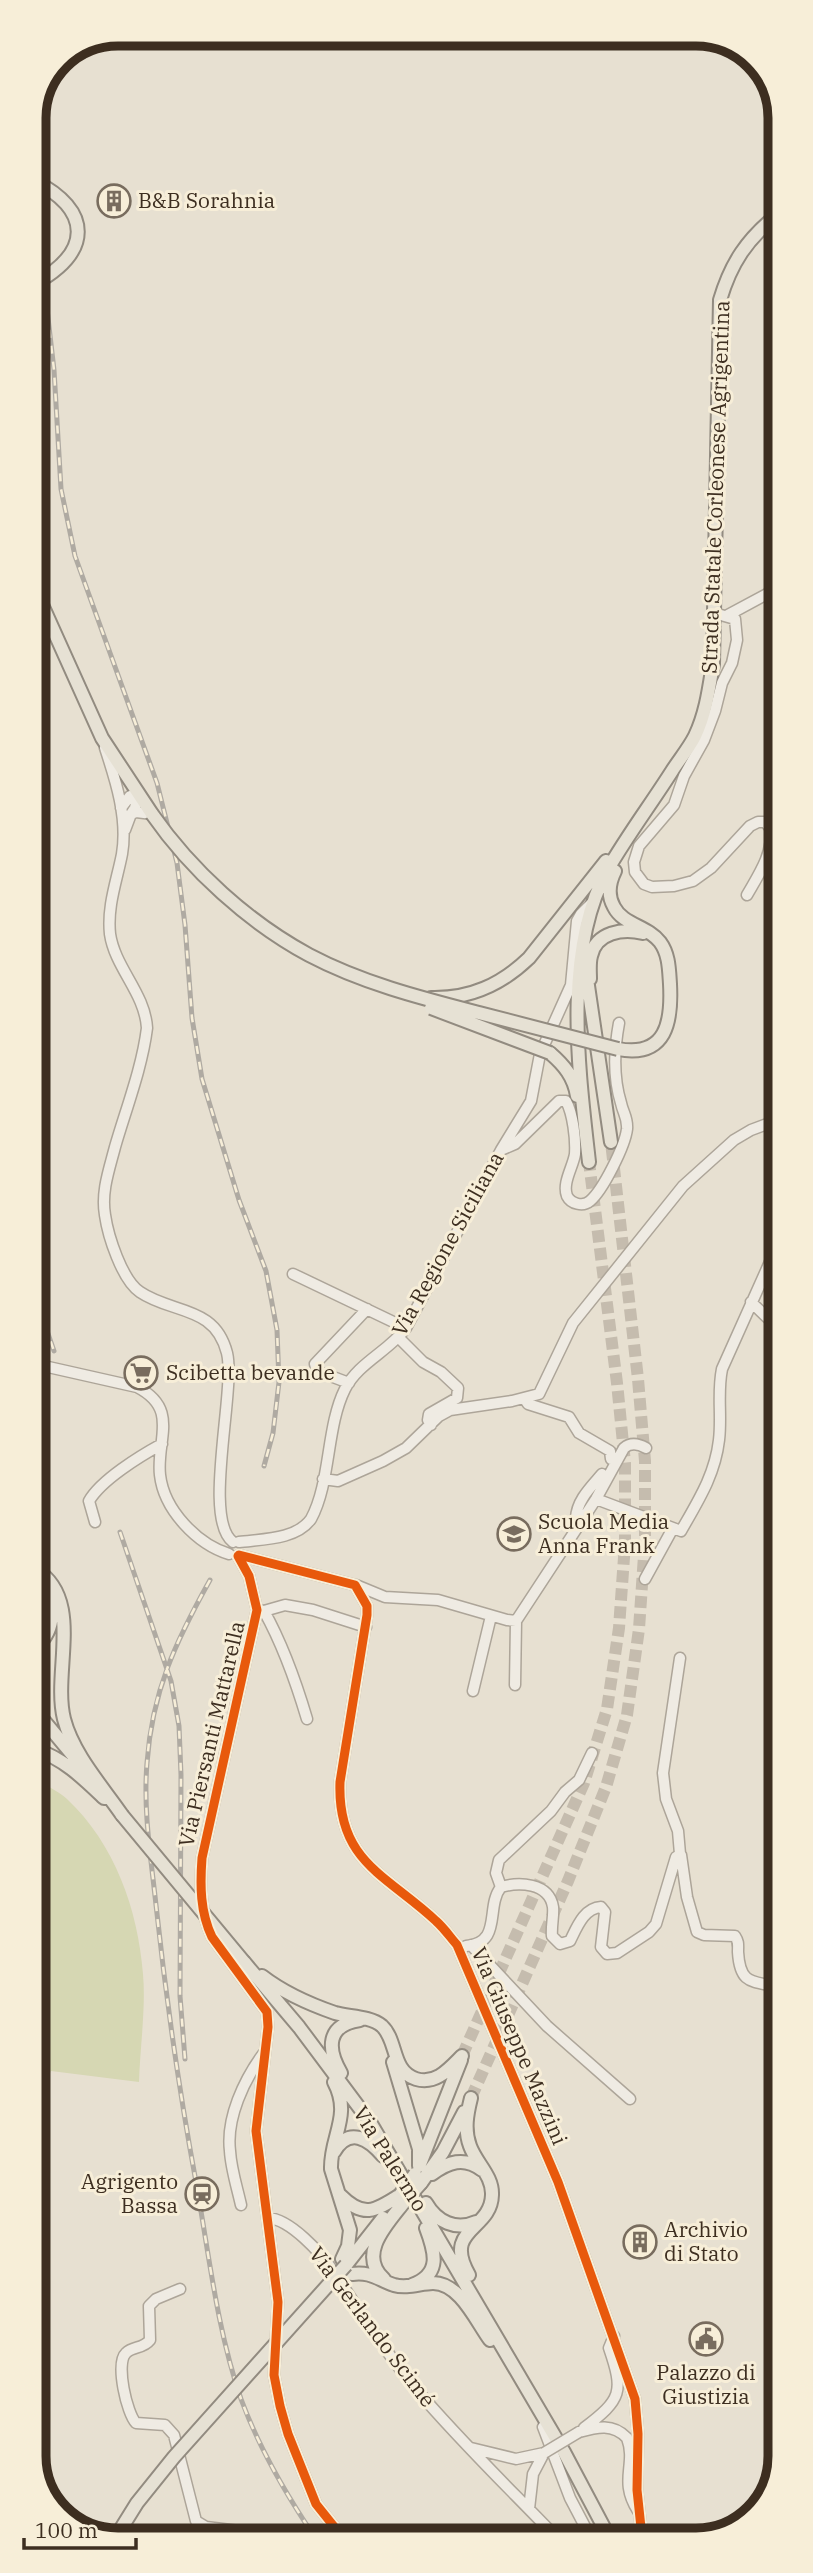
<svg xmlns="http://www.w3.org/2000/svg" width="813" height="2573" font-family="'IBM Plex Serif',serif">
  <rect width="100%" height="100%" fill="#e7e0d1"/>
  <path fill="#d6d7b3" d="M 35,1779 C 45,1785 58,1791 67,1799 C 115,1844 138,1910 143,1974 C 146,2007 140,2048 139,2082 L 51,2071 L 36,2101 Z"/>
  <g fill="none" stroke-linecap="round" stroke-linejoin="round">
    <path stroke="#c5bcae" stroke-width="12" stroke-dasharray="12 6" stroke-linecap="butt" d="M 462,2056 L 584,1783 L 607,1709 L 619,1628 L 625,1543 L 625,1463 L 617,1383 L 589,1162
      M 471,2098 L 568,1881 L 606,1787 L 627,1715 L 639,1629 L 645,1541 L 645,1461 L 638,1379 L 611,1142"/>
    <defs>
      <path id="minor" d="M 714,613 L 735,619 L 737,640 L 732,663 L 722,683 L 715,711 L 704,740 L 684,776 L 674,805 L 639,846 L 634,862 L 635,872 L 644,884 L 652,887 L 674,886 L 693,881 L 711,868 L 750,826 L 758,822 L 765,822 L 771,829 C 773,854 759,874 747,895
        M 728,615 L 778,588
        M 105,748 C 116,781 128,819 122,854 C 117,880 107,906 110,934 C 115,968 145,993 147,1028 C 142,1068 126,1109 115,1147 C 109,1170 101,1192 105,1215 C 108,1236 122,1280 140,1292 C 172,1314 215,1305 227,1353 C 236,1391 202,1519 233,1542
        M 121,808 L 130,796 L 138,794 L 135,808 L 131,814
        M 125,830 L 131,814 L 136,812 L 152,814
        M 501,1150 L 515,1144 L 559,1101 L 566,1101 C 573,1114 576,1139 575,1154 C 573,1167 562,1183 567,1196 C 571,1204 583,1207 590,1201 C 603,1190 625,1146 627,1129 C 628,1118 623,1113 621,1103 C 613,1077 614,1050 619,1023
        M 293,1274 L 406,1328
        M 751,1302 L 778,1328
        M 399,1338 L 423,1362 L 441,1372 L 458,1388 L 457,1398 L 429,1414 L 428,1420 L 431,1425
        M 35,1364 L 137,1387 C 180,1409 156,1440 160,1475 C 164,1510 197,1544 229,1554
        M 349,1383 L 317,1371 L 315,1364 L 367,1309
        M 524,1398 L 528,1404 L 569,1417 L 579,1433 L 610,1451 L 611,1459
        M 323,1479 L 338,1481 L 383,1461 L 406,1448 L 439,1416 L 450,1410 L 512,1401 L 539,1394 L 573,1323 L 683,1186 L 734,1140 L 751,1130 L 778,1120
        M 596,1499 L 681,1531 C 698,1501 715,1475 719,1440 C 722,1416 717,1393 722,1369 L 778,1244
        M 95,1522 L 89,1501 C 101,1480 140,1456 162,1444
        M 580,1523 L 576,1518 C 577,1500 591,1487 602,1474
        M 239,1542 C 262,1539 296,1540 311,1519 C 331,1482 326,1427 345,1389 C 358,1363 389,1351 406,1328 L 501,1150 L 531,1101 L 540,1054 L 571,985 L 577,921 L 581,914 L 593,902
        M 239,1555 L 355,1585 L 367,1606 L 367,1615 L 340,1782 C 337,1862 387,1875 436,1921 C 444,1928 450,1937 457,1945 L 558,2182 L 635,2399 L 638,2434 L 637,2490 L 642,2537
        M 238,1556 L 249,1576 L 257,1610 L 202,1858 C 200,1885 200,1912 212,1937 L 267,2012 L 268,2027 L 256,2131 L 278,2302 L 274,2375 L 280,2406 L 288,2434 L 316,2504 L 344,2539
        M 645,1579 L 673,1528
        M 356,1585 L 385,1597 L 438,1600 L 507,1620 L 516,1621 L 596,1499 L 624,1448 C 631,1442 639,1444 646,1448
        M 257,1610 L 264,1611 C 283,1645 296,1682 307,1719
        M 264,1611 L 285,1605 L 313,1610 L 366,1627
        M 515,1685 L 516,1621
        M 473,1691 L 491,1616
        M 680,1854 L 678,1831 L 666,1799 L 663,1773 L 680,1658
        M 501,1887 C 518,1882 549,1882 553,1907 C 554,1916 551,1926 552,1936 L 560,1944 L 570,1941 C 577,1927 584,1908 601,1907 L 605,1912 L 601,1947 L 607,1954 L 617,1953 L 649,1932 L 656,1924 L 676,1857 L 681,1855 L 687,1897 L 697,1932 L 704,1935 L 735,1936 C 739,1942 738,1945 738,1952 C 740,1985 752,1981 779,1987
        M 501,1887 L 496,1873 L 499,1860 L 551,1811 L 565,1792 L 579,1780 L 592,1753
        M 471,1945 L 547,2026 L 630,2099
        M 466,1946 C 503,1943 485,1907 501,1887
        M 241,2205 C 237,2187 231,2169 230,2151 C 226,2118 244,2080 263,2054
        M 268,2218 C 290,2219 321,2253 333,2271 C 360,2311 385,2352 416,2389 C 460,2441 509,2488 557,2538
        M 180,2289 L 156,2299 L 149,2306 L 150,2340 C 143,2349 133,2346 126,2353 C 115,2363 127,2414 136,2423 L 165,2425 L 174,2435 L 196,2521 L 206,2527 L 247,2532 L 249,2539
        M 543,2427 L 570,2498 L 591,2538
        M 584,2428 C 622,2399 624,2392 609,2348 L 614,2336
        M 579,2432 C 597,2427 613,2423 627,2438 C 637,2465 618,2480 638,2511
        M 471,2448 L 516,2459 L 544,2453
        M 529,2509 L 533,2474 L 544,2453
        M 249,2539 L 268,2535 L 277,2539"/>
      <path id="major" d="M 33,180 C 93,211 92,252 34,284
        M 34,587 L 102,738 L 152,814
        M 615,871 C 609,883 607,895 614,907 C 623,925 648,926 660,942 C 669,954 669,969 670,984 C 672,1021 667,1058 618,1049
        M 586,972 L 611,1142
        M 590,979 C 590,972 589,963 591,956 C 596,932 623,928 643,933
        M 431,998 C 470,999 501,985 529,958 L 606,861
        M 550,1053 C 564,1065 574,1077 577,1096
        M 589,1162 C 579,1072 562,951 608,869 C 627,836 651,804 672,771 C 679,760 689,748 695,736 C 706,713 709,689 713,664 L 720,300 C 731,263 747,239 777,215
        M 35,1569 C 85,1599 52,1671 64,1719 C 73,1754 102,1786 122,1815
        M 35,1580 C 59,1598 56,1630 35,1648
        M 35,1710 L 80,1764
        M 35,1749 C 64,1759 83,1778 104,1798
        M 244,1962 L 299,2027 L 370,2122 L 564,2452 L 609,2537
        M 262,1976 C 284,1993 309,2004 335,2013 C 349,2017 370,2016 382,2026 C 398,2041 391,2071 416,2079 C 436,2085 449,2069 462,2056
        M 393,2062 L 419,2149 L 419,2166
        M 341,2073 C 327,2049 326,2025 360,2020
        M 334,2082 C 352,2116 330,2136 331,2169 L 350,2230 L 348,2246 L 342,2259
        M 334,2152 C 349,2126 369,2139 383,2156
        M 420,2164 L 461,2060
        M 432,2174 C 448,2162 464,2156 482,2170
        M 421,2183 L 443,2152 L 464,2112
        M 340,2195 C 363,2218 374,2212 400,2195
        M 426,2203 C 437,2222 456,2231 476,2222
        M 346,2265 L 383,2218
        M 352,2274 C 370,2271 379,2280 394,2285 C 407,2289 421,2283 433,2283 C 460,2283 476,2321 490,2340
        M 469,2275 C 442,2228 491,2231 492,2195 C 493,2176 476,2163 470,2146 C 464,2130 467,2114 471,2098
        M 384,2279 C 356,2254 389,2222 405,2201
        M 412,2285 C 442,2274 435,2252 426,2228"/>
    </defs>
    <use href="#minor" stroke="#ada599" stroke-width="13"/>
    <use href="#major" stroke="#928b80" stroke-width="16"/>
    <use href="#minor" stroke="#efebe3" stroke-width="10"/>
    <use href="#major" stroke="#e6e1d4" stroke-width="12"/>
    <defs>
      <path id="rail" d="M 34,268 L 47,309 L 54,370 L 61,489 L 75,556 L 157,783 L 177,863 L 185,925 L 192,1018 L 202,1079 L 239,1200 L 266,1271 L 277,1330 L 279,1382 L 273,1433 L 264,1466
        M 35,1296 L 54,1351
        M 120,1532 L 171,1681 L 179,1726 L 181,1775 L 180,1996 L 185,2059
        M 210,1580 C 176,1641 152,1691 147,1763 C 143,1810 151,1858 156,1905 C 166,1998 179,2090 196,2182 C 209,2254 217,2330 241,2399 C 259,2448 287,2496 316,2539"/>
    </defs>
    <use href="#rail" stroke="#afaaa2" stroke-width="5"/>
    <use href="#rail" stroke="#f7eed8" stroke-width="2.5" stroke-dasharray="8" stroke-linecap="butt"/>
    <defs>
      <path id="minor-bridge" d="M 544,2453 L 579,2432"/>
      <path id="major-bridge" d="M 152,814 C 191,870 248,922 309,955 C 362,983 421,998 479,1013 C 525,1025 572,1037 618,1049
        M 431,1008 L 550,1053
        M 122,1815 L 244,1962
        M 400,2195 L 415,2174
        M 405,2201 L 421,2183
        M 114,2540 L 137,2503 L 174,2457 L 346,2265"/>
    </defs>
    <use href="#minor-bridge" stroke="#ada599" stroke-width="13" stroke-linecap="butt"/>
    <use href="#major-bridge" stroke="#928b80" stroke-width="16" stroke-linecap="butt"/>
    <use href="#minor-bridge" stroke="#efebe3" stroke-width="10"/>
    <use href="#major-bridge" stroke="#e6e1d4" stroke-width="12"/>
    <defs>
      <path id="cycleway" d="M 239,1555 L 355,1585 L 367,1606 L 367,1615 L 340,1782 C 337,1862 387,1875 436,1921 C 444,1928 450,1937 457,1945 L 558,2182 L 635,2399 L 638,2434 L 637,2490 L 642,2537
        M 238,1556 L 249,1576 L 257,1610 L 202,1858 C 200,1885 200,1912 212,1937 L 267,2012 L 268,2027 L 256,2131 L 278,2302 L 274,2375 L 280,2406 L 288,2434 L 316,2504 L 344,2539"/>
    </defs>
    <use href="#cycleway" stroke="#f7eed8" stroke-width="13"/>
    <use href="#cycleway" stroke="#e8590c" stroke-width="9"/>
  </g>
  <defs>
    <symbol id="building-ring" viewBox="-11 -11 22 22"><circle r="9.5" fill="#f7eed8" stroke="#786c5e" stroke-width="1.5"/><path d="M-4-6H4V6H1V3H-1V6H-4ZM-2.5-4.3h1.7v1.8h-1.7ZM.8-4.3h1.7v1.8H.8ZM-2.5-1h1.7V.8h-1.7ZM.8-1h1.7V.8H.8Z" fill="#786c5e"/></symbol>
    <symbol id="supermarket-ring" viewBox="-11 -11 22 22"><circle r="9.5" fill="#f7eed8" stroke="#786c5e" stroke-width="1.5"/><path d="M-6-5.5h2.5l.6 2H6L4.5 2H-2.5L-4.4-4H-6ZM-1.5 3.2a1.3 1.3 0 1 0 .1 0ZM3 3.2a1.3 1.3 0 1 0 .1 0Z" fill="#786c5e"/></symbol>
    <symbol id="school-ring" viewBox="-11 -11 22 22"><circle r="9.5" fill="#f7eed8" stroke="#786c5e" stroke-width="1.5"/><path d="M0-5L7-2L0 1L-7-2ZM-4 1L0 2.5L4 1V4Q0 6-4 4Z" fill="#786c5e"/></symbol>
    <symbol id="station-ring" viewBox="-11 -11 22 22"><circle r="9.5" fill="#f7eed8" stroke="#786c5e" stroke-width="1.5"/><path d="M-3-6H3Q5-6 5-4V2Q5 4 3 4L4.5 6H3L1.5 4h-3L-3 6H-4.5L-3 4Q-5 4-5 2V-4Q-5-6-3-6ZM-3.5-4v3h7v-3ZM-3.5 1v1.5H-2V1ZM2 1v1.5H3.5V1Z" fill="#786c5e"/></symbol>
    <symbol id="civic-ring" viewBox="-11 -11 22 22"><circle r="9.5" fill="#f7eed8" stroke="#786c5e" stroke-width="1.5"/><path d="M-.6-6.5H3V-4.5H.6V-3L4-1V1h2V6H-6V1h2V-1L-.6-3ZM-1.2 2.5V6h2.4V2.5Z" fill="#786c5e"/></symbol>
  </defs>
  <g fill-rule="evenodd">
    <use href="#building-ring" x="95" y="182" width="38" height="38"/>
    <use href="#supermarket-ring" x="122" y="1354" width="38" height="38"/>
    <use href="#school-ring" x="495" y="1515" width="38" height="38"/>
    <use href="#station-ring" x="183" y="2175" width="38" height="38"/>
    <use href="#building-ring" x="621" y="2223" width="38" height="38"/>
    <use href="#civic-ring" x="687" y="2320" width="38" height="38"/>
  </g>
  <g text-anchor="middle" stroke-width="6" stroke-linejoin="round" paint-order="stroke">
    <g font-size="21" fill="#3d2e20" stroke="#f7eed8" text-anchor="start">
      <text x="138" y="208">B&amp;B Sorahnia</text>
      <text x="166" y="1380">Scibetta bevande</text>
      <text x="538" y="1529">Scuola Media<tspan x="538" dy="24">Anna Frank</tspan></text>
      <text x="178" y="2189" text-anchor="end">Agrigento<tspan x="178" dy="24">Bassa</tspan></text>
      <text x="664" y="2237">Archivio<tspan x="664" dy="24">di Stato</tspan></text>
      <text x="706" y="2380" text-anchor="middle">Palazzo di<tspan x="706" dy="24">Giustizia</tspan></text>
    </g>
    <g font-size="21" fill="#3d2e20" stroke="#f7eed8">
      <text transform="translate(716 487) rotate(-88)" y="7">Strada Statale Corleonese Agrigentina</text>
      <text transform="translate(448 1244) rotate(-61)" y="7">Via Regione Siciliana</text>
      <text transform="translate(212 1734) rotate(-77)" y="7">Via Piersanti Mattarella</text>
      <text transform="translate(519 2046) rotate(67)" y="7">Via Giuseppe Mazzini</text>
      <text transform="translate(390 2159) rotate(58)" y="7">Via Palermo</text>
      <text transform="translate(372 2327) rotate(53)" y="7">Via Gerlando Scimé</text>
    </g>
  </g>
  <path d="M0 0H813V2573H0ZM118 46H696A72 72 0 0 1 768 118V2456A72 72 0 0 1 696 2528H118A72 72 0 0 1 46 2456V118A72 72 0 0 1 118 46Z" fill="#f7eed8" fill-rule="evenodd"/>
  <path fill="none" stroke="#3d2e20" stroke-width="9" d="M118 46H696A72 72 0 0 1 768 118V2456A72 72 0 0 1 696 2528H118A72 72 0 0 1 46 2456V118A72 72 0 0 1 118 46Z"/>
  <path d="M24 2538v10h112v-10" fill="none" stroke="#3d2e20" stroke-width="3.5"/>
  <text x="35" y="2538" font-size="21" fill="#3d2e20" stroke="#f7eed8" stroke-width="5" paint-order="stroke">100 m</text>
</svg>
